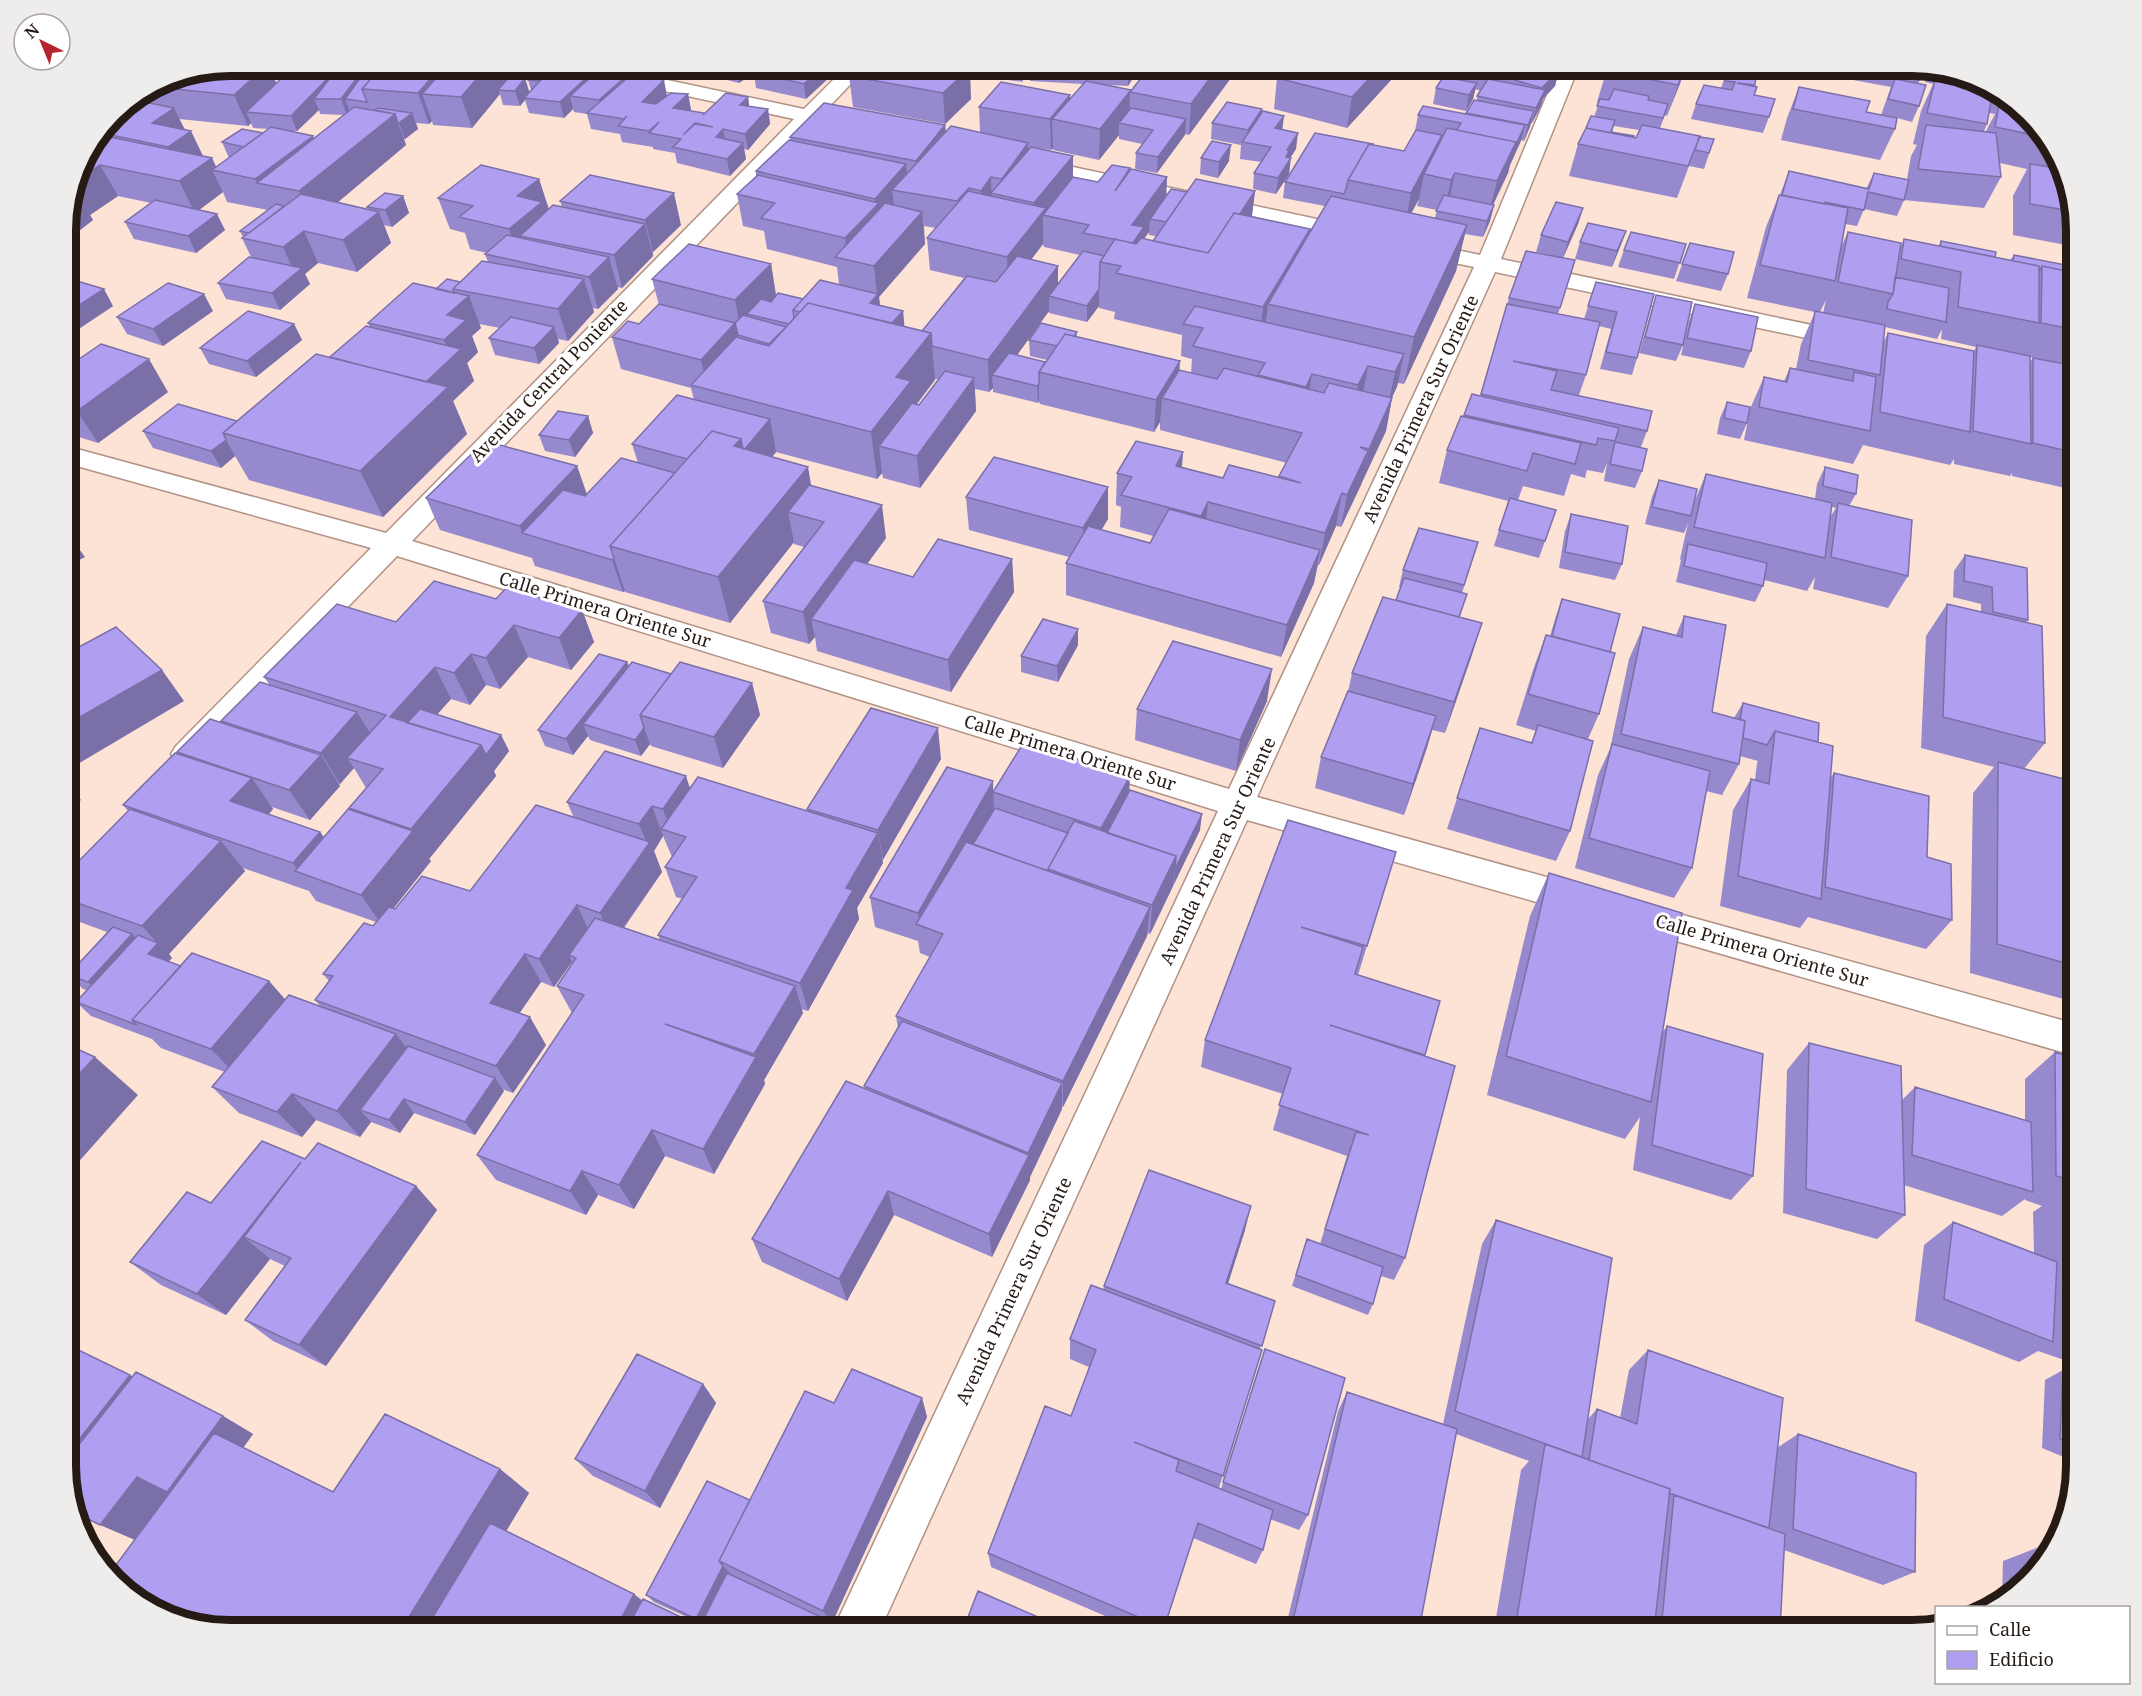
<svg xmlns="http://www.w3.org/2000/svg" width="2142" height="1696" font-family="'Noto Serif',serif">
  <rect width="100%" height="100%" fill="#fde2d6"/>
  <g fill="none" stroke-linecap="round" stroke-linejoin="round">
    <defs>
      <path id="street" d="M 847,66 L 868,66 L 823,113 L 862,122 L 865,126 L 862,130 L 855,132 L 814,123 L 412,541 L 1229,789 L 1474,267 L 1407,253 L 1404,248 L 1407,243 L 1415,241 L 1480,255 L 1559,66 L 1579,66 L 1501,259 L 1849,333 L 1858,335 L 1861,340 L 1858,345 L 1849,347 L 1495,272 L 1257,797 L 1586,888 L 1598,892 L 1603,902 L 1598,912 L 1586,916 L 1247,820 L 880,1630 L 833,1630 L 1218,811 L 397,556 L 198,762 L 187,766 L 176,762 L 171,754 L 176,746 L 371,548 L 66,463 L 66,446 L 386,533 L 794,119 L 613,80 L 610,76 L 613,72 L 620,70 L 804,109 Z
        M 1031,158 L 1359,228 L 1367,230 L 1370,235 L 1367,240 L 1359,242 L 1024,168 L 1020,164 L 1024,160 Z
        M 1636,902 L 2076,1024 L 2076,1056 L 1624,926 L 1619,916 L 1624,906 Z"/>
    </defs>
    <use href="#street" stroke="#b19285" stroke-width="3"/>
    <use href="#street" fill="#fff" fill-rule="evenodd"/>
  </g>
  <path fill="#9789ce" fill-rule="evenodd" d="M 339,66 L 367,66 L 368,68 L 369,66 L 435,66 L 436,69 L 439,69 L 440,73 L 447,66 L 523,66 L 513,77 L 529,92 L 531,90 L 528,80 L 538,66 L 551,66 L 552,68 L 600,68 L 632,71 L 633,74 L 667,95 L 688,94 L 691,110 L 691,111 L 705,114 L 748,97 L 749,106 L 768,109 L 770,124 L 748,150 L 744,149 L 746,159 L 730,176 L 677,163 L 675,153 L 653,149 L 653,147 L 622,142 L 620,134 L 591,129 L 587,114 L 574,112 L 573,109 L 564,118 L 529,113 L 525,100 L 520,106 L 503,105 L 500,94 L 472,128 L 433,125 L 432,121 L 429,124 L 416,123 L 418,129 L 405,139 L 404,139 L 406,145 L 338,202 L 368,209 L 367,207 L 403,196 L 409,213 L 392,227 L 384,225 L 391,243 L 357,272 L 318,263 L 305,274 L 310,284 L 280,310 L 226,299 L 218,283 L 251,257 L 242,238 L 243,237 L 240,231 L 268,210 L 227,202 L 223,192 L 199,210 L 225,230 L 196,253 L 134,239 L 125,222 L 151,203 L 118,196 L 90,215 L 93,220 L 75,234 L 80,243 L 66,254 L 83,158 L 122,107 L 148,103 L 143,94 L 168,78 L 276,83 L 328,80 ZM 319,110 L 320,114 L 344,115 L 314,138 L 288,131 L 297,131 ZM 179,119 L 248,126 L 251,123 L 253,128 L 269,129 L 263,133 L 222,142 L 229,158 L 216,167 L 212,158 L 203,156 L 185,130 ZM 695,123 L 705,125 L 706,126 L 691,126 Z
    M 668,66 L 759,66 L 759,68 L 762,66 L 844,66 L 839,71 L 831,70 L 832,75 L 806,99 L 756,88 L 754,73 L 739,83 L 707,75 L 706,72 L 703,74 Z
    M 859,66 L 962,66 L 962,67 L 971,99 L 945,124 L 853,107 L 849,76 Z
    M 975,66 L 1029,66 L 1022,82 L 975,75 Z
    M 1029,66 L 1140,66 L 1128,86 L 1109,85 L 1131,90 L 1145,73 L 1146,66 L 1237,66 L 1236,71 L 1189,135 L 1185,134 L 1157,173 L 1135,169 L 1136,153 L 1142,144 L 1119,139 L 1119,135 L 1099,160 L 1053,150 L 1053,148 L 1051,150 L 1031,147 L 1073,156 L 1073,177 L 1098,182 L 1130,171 L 1166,196 L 1187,192 L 1255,191 L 1252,216 L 1310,229 L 1309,233 L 1325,206 L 1283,198 L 1285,182 L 1373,145 L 1404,151 L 1415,131 L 1418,115 L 1466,114 L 1477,100 L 1477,96 L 1481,91 L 1475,89 L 1473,99 L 1466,111 L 1433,104 L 1436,88 L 1442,80 L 1436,78 L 1439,66 L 1557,66 L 1556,69 L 1559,70 L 1555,86 L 1543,99 L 1541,106 L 1532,123 L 1531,123 L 1524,141 L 1521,140 L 1510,165 L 1508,173 L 1493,205 L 1494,205 L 1490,221 L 1483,237 L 1465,234 L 1456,271 L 1404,384 L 1398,383 L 1392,398 L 1386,431 L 1341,527 L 1336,526 L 1319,565 L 1318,565 L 1314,583 L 1281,657 L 1066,595 L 1066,563 L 1069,557 L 969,530 L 966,497 L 1108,519 L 1101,530 L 1150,543 L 1153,536 L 1120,527 L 1121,507 L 1116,505 L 1117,473 L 1183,452 L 1182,467 L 1223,478 L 1279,478 L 1287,463 L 1160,430 L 1160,422 L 1154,432 L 1040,404 L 1039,401 L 1038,403 L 993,392 L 993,388 L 989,392 L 975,389 L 976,411 L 920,488 L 883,478 L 882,473 L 877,479 L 776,452 L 772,457 L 811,486 L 886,538 L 867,564 L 913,577 L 1012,559 L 1014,592 L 951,692 L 817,651 L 815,637 L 809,644 L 771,633 L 763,601 L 804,547 L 794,544 L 794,542 L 730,623 L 625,592 L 625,591 L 623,592 L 535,566 L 532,558 L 440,530 L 426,498 L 577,466 L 587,494 L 638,463 L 632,444 L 694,400 L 691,388 L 621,369 L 612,337 L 639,324 L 659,305 L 652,279 L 771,264 L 776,295 L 803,299 L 839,284 L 837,267 L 767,249 L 764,231 L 743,226 L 737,194 L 756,176 L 756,171 L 790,140 L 790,137 L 945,125 L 946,132 L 980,132 L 979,107 L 1070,99 L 1083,84 L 1030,81 ZM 1419,199 L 1417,206 L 1437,210 L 1435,218 L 1411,213 ZM 924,226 L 936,228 L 927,238 L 930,270 L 964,278 L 922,331 L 904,326 L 903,311 L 880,305 L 879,297 L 925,244 ZM 1149,232 L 1149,235 L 1156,236 L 1153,241 L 1144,239 ZM 1043,244 L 1044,247 L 1080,255 L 1058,283 L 1058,266 L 1031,260 ZM 1099,306 L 1099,308 L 1115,312 L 1114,319 L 1182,335 L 1181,356 L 1192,359 L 1191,373 L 1179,370 L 1077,337 L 1077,332 L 1029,340 L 1030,356 L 1047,360 L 1045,362 L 1017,355 L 1049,311 L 1049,313 L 1087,322 ZM 935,379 L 938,379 L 919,405 L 916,404 Z
    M 1286,66 L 1398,66 L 1396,68 L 1394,67 L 1392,79 L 1347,128 L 1274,109 L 1277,78 L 1288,67 Z
    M 1608,66 L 1685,66 L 1667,116 L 1665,115 L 1660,128 L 1714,139 L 1704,169 L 1689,166 L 1677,198 L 1569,176 L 1578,144 L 1594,117 L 1599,103 L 1597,102 ZM 1614,126 L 1639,130 L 1636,138 L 1634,137 L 1612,132 Z
    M 1856,66 L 1912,66 L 1925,69 L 1918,84 L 1919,106 L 1912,122 L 1897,118 L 1895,129 L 1880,160 L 1781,140 L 1787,118 L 1799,87 L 1866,112 L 1881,115 L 1891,87 L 1853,80 Z
    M 1928,69 L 1974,78 L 2020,107 L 2055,153 L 2047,167 L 2062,169 L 2076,231 L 2076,247 L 2013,235 L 2013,196 L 2027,169 L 2000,163 L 2001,177 L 1984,208 L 1904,200 L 1897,216 L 1864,209 L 1857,226 L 1845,224 L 1841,247 L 1848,232 L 1900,248 L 1904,239 L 1939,246 L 1941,241 L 1995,257 L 2010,260 L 2014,255 L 2076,267 L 2076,366 L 2030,357 L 2030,362 L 2033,358 L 2076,366 L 2076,489 L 2075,488 L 2075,482 L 2070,489 L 2012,476 L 2012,473 L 2010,476 L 1954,464 L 1954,459 L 1950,465 L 1863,445 L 1853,464 L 1744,440 L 1750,409 L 1764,377 L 1784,381 L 1790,368 L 1796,369 L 1801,344 L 1815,312 L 1747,298 L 1766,227 L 1779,195 L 1780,195 L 1789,171 L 1866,189 L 1874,173 L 1907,179 L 1911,156 L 1917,145 L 1913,144 L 1921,111 L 1933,84 L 1925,82 ZM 1989,113 L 1995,114 L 1986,131 L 1984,131 L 1987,124 ZM 1826,300 L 1823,313 L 1820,312 ZM 1885,327 L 1937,339 L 1942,329 L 1941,339 L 1976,347 L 1974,351 L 1888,333 L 1883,343 Z
    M 1727,71 L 1755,85 L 1754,95 L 1769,117 L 1763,133 L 1691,119 L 1696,104 L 1721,88 Z
    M 1262,109 L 1262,113 L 1282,130 L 1296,149 L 1290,158 L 1289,174 L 1276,194 L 1253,189 L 1254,173 L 1262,162 L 1240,159 L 1241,145 L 1211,139 L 1212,123 Z
    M 1201,158 L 1229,161 L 1218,178 L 1200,174 Z
    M 539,179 L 549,209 L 562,207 L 560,201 L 681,225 L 653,252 L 653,256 L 622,288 L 617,287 L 618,289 L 598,309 L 593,308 L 594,312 L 568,341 L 558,339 L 559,343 L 539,364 L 495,355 L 489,338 L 500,328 L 479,324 L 481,328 L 472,336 L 478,352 L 467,363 L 474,381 L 453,401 L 467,434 L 383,517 L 249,480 L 235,456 L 221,468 L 153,448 L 143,431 L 237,421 L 330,357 L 370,327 L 368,323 L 436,289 L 460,282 L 488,262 L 485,254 L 487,253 L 470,249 L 465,233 L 450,229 L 438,198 Z
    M 1583,208 L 1578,224 L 1563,258 L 1536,252 L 1541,235 Z
    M 1626,231 L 1620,247 L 1612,267 L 1575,259 L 1580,242 Z
    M 1690,243 L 1728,274 L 1721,291 L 1676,281 Z
    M 1686,244 L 1674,279 L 1618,267 L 1624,250 Z
    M 1575,260 L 1558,314 L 1584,319 L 1596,282 L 1654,294 L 1637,358 L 1632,375 L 1600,369 L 1611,329 L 1599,326 L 1586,375 L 1579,395 L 1647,431 L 1641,447 L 1642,471 L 1635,488 L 1604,481 L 1607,463 L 1603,473 L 1587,470 L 1585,478 L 1571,474 L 1564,496 L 1523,486 L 1518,500 L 1556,510 L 1539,558 L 1494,546 L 1508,501 L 1439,483 L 1447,450 L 1464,416 L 1472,394 L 1480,396 L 1509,298 Z
    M 66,278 L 113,306 L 80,328 L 66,323 Z
    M 1656,295 L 1683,345 L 1676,361 L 1639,353 L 1651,312 Z
    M 1695,304 L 1751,351 L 1744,368 L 1681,355 L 1689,321 Z
    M 213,311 L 163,346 L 127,334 L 117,317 Z
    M 294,324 L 302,340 L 256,377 L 209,364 L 200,348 Z
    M 66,368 L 168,392 L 98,443 L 66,433 Z
    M 1727,402 L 1747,423 L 1740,439 L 1717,434 L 1720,418 Z
    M 588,416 L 593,433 L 575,457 L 545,451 L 539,435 Z
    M 1825,467 L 1856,494 L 1849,506 L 1908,576 L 1888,608 L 1813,589 L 1815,577 L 1807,591 L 1764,580 L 1763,586 L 1755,602 L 1676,582 L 1681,560 L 1680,559 L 1688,523 L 1684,533 L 1645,524 L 1652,497 L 1659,480 L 1695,500 L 1706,474 L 1815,499 L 1817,484 ZM 1832,507 L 1836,508 L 1830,517 Z
    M 1571,514 L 1622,564 L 1615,580 L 1559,568 L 1565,531 Z
    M 1478,542 L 1462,593 L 1460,617 L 1482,623 L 1445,733 L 1432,730 L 1404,815 L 1315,788 L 1321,757 L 1348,692 L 1352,673 L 1396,600 L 1401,587 L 1399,587 L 1403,570 Z
    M 1965,555 L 2028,620 L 2026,622 L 2045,743 L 2024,769 L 2076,782 L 2076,1000 L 2074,1002 L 1970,973 L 1973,793 L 1994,767 L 1921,748 L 1926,636 L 1947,604 L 1981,612 L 1981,604 L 1953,597 L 1954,571 Z
    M 496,599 L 582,610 L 594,642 L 571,670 L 528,657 L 500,689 L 486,685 L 470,705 L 451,699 L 436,715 L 501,735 L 509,751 L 494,771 L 496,776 L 429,859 L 431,861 L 393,909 L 395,909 L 470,891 L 574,818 L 567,802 L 690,789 L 808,811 L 807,809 L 941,759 L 882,860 L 883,863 L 857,908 L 859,919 L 808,1011 L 801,1009 L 803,1013 L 764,1080 L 765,1084 L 714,1174 L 665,1156 L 634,1209 L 598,1195 L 586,1215 L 496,1180 L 477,1155 L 572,1013 L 557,986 L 573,963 L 572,962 L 554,987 L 541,982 L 519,1014 L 546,1045 L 513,1093 L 502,1089 L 504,1091 L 475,1135 L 414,1113 L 400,1133 L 371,1122 L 360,1137 L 316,1120 L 302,1137 L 239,1113 L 212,1087 L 225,1072 L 161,1048 L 152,1039 L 91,1016 L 76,1002 L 87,990 L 83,989 L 68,975 L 107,932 L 77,921 L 66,910 L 66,874 L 128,811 L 123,805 L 178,754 L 177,752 L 223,723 L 221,721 L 269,684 L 264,677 L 396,622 ZM 354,768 L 366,788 L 349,808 L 350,810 L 324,837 L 320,832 L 269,814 L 273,809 L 272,807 L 310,820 L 340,786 L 339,783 L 340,784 ZM 663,836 L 672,857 L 665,867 L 676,897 L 683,899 L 658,935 L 660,940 L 624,928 L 662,872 L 654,851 ZM 243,868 L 309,891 L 316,901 L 376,922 L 323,974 L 329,981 L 315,1000 L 320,1006 L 285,999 L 269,981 L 181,966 L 169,961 L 172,958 L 169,954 L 245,871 Z
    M 1562,599 L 1610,652 L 1599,714 L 1588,739 L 1570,831 L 1556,861 L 1447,829 L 1480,728 L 1531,743 L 1536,731 L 1516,725 L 1534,667 L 1546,635 L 1550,636 L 1556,616 Z
    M 1684,616 L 1712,712 L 1734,718 L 1743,703 L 1818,742 L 1831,777 L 1834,773 L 1927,857 L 1952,920 L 1926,949 L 1808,917 L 1800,928 L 1720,906 L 1733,810 L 1751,779 L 1755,780 L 1757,763 L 1758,761 L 1740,756 L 1739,764 L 1722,795 L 1706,791 L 1692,868 L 1674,898 L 1575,868 L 1598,775 L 1610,749 L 1629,659 L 1643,627 L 1676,635 Z
    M 1078,629 L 1078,645 L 1058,682 L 1021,672 L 1021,656 Z
    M 627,662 L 629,666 L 671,674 L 752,683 L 760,715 L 723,768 L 651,746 L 650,744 L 641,756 L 590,740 L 588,736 L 573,755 L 545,746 L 538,730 Z
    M 1267,701 L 1236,771 L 1135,740 L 1137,709 Z
    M 1130,776 L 1129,792 L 1200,830 L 1150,934 L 1148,933 L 1147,936 L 1063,1107 L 1062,1107 L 1062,1109 L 1030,1177 L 1030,1180 L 992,1257 L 894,1215 L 847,1301 L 762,1262 L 752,1239 L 865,1089 L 864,1086 L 898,1028 L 896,1016 L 930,957 L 920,953 L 918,941 L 875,927 L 870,897 L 994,791 Z
    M 1396,852 L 1358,975 L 1355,974 L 1440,1001 L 1424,1056 L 1405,1258 L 1394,1280 L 1381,1276 L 1373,1304 L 1368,1315 L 1292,1286 L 1303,1251 L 1320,1244 L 1347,1156 L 1273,1130 L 1283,1094 L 1201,1067 L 1205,1040 Z
    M 1549,873 L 1662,1033 L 1667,1026 L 1753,1176 L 1731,1200 L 1633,1170 L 1640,1117 L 1625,1139 L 1487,1095 L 1530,916 Z
    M 1809,1043 L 1902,1100 L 1915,1087 L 2025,1120 L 2025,1079 L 2055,1052 L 2076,1058 L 2076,1364 L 2038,1351 L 2019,1362 L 1915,1321 L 1924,1245 L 1953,1222 L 2034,1253 L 2033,1212 L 2042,1206 L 2025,1200 L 2025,1199 L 2002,1216 L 1904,1185 L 1905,1215 L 1877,1239 L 1783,1213 L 1787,1070 Z
    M 305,1159 L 416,1186 L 437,1210 L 326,1366 L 273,1341 L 245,1320 L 285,1266 L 270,1259 L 226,1315 L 161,1285 L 130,1262 L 211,1203 Z
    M 1496,1220 L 1588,1419 L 1597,1409 L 1620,1418 L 1629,1370 L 1648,1350 L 1777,1448 L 1798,1434 L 1915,1572 L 1883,1585 L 1784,1550 L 1780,1630 L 1494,1630 L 1521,1470 L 1529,1461 L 1456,1434 L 1419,1630 L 1285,1630 L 1338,1411 L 1347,1392 L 1443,1424 L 1482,1244 Z
    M 1245,1230 L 1228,1284 L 1275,1301 L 1260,1349 L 1262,1350 L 1219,1488 L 1221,1489 L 1258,1369 L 1308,1515 L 1299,1530 L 1270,1519 L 1263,1550 L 1256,1564 L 1193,1538 L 1164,1630 L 1138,1630 L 991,1567 L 988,1553 L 1071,1416 L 1089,1367 L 1070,1359 L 1070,1339 L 1103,1290 L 1104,1286 Z
    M 2063,1370 L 2076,1375 L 2076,1462 L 2042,1448 L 2045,1380 Z
    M 133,1377 L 223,1416 L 253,1434 L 243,1448 L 333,1492 L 500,1469 L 529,1493 L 506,1531 L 642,1601 L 700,1626 L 702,1624 L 654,1602 L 646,1595 L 750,1500 L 834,1403 L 922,1398 L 927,1417 L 832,1623 L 825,1620 L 830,1626 L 230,1630 L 135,1540 Z
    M 703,1384 L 716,1403 L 660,1508 L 593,1476 L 575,1459 Z
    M 2039,1547 L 2049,1550 L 2035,1574 L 2002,1599 L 2003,1561 Z"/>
  <path fill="#7b6fa8" d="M 266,66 L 269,66 L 281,94 L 246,112 L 251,123 L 248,126 L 234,95 Z
    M 366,66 L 367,66 L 372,81 L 362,89 L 345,99 L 350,112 L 347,115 L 341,99 Z
    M 420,66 L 435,66 L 437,72 L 439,69 L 448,96 L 422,94 L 432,121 L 429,124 L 418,93 L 419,67 Z
    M 488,66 L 523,66 L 503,90 L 498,90 L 500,94 L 472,128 L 461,97 Z
    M 550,66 L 551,66 L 555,80 L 543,97 L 538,81 Z
    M 599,66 L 603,81 L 570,96 L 573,109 L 564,118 L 560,102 Z
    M 701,66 L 705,66 L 706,72 L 703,74 Z
    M 739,66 L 759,66 L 759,69 L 739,83 L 737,68 Z
    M 823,66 L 831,66 L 832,75 L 806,99 L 804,84 Z
    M 838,66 L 844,66 L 839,71 Z
    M 1021,66 L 1029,66 L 1022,82 Z
    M 1128,66 L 1140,66 L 1128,86 Z
    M 1219,66 L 1237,66 L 1236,71 L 1189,135 L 1191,104 Z
    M 1381,66 L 1394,66 L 1392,79 L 1347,128 L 1352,97 Z
    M 1503,66 L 1511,66 L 1497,75 L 1494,87 L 1488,93 L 1492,77 Z
    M 1555,66 L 1557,66 L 1552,78 L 1559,70 L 1555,86 L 1543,99 L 1541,106 L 1532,123 L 1542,88 L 1552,78 Z
    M 1685,66 L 1680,84 L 1667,116 L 1678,85 Z
    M 970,68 L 971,99 L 945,124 L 943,93 Z
    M 632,71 L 636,87 L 603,116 L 599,100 Z
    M 328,78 L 334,94 L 314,99 L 319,110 L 297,131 L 291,116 Z
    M 525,78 L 530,94 L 524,98 L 525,100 L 520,106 L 515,91 Z
    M 664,80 L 667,96 L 645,118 L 642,102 Z
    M 1477,83 L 1473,99 L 1466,111 L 1469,95 Z
    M 1130,92 L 1129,122 L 1119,123 L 1119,135 L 1099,160 L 1100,129 Z
    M 688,94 L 691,110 L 677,124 L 673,108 Z
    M 1070,95 L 1070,123 L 1052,119 L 1053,148 L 1051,150 L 1050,119 Z
    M 748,97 L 750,113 L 740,105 Z
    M 174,108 L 187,134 L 191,131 L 206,162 L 212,158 L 218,171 L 212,170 L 223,192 L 195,213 L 179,181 L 183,178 L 168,147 L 152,123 Z
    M 768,109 L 770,124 L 748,150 L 745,134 Z
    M 1262,109 L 1261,125 L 1246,143 L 1248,130 Z
    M 1534,111 L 1530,127 L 1524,141 L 1528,125 Z
    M 412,113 L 418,129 L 405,139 L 399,123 Z
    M 395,114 L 406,145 L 313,223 L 299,191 Z
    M 1284,116 L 1282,132 L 1275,128 Z
    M 1186,119 L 1185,135 L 1157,173 L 1158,157 Z
    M 945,125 L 947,157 L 919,192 L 916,161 Z
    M 1525,125 L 1521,141 L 1510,165 L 1508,173 L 1489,213 L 1497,181 L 1516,142 Z
    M 723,129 L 726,145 L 716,137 Z
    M 1298,133 L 1296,149 L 1288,161 L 1291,158 L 1289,174 L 1276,194 L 1278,178 L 1287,150 Z
    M 1442,135 L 1436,167 L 1424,174 L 1419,199 L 1405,225 L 1411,193 Z
    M 313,136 L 326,167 L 257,183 L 255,179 Z
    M 743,143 L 746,159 L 730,176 L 727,159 Z
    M 1028,143 L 1028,174 L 1003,196 L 1002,179 Z
    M 1231,145 L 1229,161 L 1218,178 L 1219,162 Z
    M 1073,156 L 1073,187 L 1043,215 L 1043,244 L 1008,289 L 1007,257 L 1035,222 L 1034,203 Z
    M 906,164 L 909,193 L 892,190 L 895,212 L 848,260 L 845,238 L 876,207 L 875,199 Z
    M 100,165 L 118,196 L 90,215 L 93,220 L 75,234 L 80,243 L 66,254 L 66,220 L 77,180 Z
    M 1455,173 L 1448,205 L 1444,212 L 1451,180 Z
    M 991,177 L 992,209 L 982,223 L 981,191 Z
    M 1167,177 L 1166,209 L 1150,219 L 1149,232 L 1143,240 L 1131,276 L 1132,225 Z
    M 539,179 L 549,211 L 520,236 L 526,256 L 520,261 L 509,229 L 517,196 Z
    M 969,188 L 971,220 L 959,232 L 957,201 Z
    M 1255,191 L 1251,223 L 1207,265 Z
    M 674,193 L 681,225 L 653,252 L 645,220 Z
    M 403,196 L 409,213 L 392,227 L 385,210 Z
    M 1494,205 L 1490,221 L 1483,237 L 1487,221 Z
    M 1583,208 L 1578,224 L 1563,258 L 1568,242 Z
    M 379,212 L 391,243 L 357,272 L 343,240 Z
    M 922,212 L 925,244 L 879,297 L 882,326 L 870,303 L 877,295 L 874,266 Z
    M 217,214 L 225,230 L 196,253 L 188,236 Z
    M 645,224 L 653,256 L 622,288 L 614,255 Z
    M 1467,225 L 1456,271 L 1404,384 L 1414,337 Z
    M 1310,229 L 1304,275 L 1268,304 L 1263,344 L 1258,353 L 1263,307 Z
    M 304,231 L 318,263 L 305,274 L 310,284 L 280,310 L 272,293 L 295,274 L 283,247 Z
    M 1626,231 L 1620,247 L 1612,267 L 1617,251 Z
    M 609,257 L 618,289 L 598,309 L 589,277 Z
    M 771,264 L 776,296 L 757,316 L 747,314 L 749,324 L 741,332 L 735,300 Z
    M 1058,266 L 1058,298 L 1049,296 L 1049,311 L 1001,377 L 992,375 L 993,388 L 989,392 L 988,360 Z
    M 584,279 L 594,312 L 568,341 L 558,309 Z
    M 104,289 L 113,306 L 80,328 L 70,311 Z
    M 1099,289 L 1099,306 L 1087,322 L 1087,306 Z
    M 204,294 L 213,311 L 163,346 L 153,329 Z
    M 469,296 L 481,328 L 472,336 L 478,352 L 467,363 L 474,381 L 453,401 L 467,434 L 383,517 L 360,471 L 422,385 L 451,358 L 444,340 L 448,315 Z
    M 903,311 L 906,343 L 885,332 Z
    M 735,323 L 742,355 L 708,390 L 701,360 Z
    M 294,324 L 302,340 L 256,377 L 247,361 Z
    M 554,327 L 559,343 L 539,364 L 534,348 Z
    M 931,333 L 935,380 L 914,408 L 879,446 L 882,473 L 877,479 L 871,432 L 896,377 Z
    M 1404,354 L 1397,387 L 1388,405 L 1395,372 Z
    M 149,359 L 168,392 L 98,443 L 77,411 Z
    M 1180,361 L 1178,393 L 1162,398 L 1160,422 L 1154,432 L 1156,400 Z
    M 1368,366 L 1362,399 L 1352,417 L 1358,385 Z
    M 1312,374 L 1307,407 L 1301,419 L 1306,387 Z
    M 974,378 L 976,411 L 920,488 L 917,456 Z
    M 1039,384 L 1039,401 L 1038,403 L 1037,386 Z
    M 1392,398 L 1386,431 L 1362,482 L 1369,449 Z
    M 588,416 L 593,433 L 575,457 L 569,440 Z
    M 770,419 L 776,452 L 751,483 L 744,450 Z
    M 741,439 L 751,485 L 734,446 Z
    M 226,440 L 235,456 L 221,468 L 211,451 Z
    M 1368,451 L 1362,483 L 1341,527 L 1347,495 Z
    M 1183,452 L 1180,485 L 1176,466 Z
    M 577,466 L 588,499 L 522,533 L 520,526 Z
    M 808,467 L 816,513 L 788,512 L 794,542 L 730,623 L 718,577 Z
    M 1108,487 L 1108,519 L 1083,561 L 1083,528 Z
    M 1342,493 L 1336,526 L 1319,565 L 1325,533 Z
    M 1208,502 L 1205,535 L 1198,548 L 1201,516 Z
    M 882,505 L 886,538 L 824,623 L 811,619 L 815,637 L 809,644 L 803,612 Z
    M 66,531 L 85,557 L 66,567 Z
    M 1320,550 L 1314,583 L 1281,657 L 1287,625 Z
    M 614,558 L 625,591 L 623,592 L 612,560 Z
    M 1012,559 L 1014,592 L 951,692 L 948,660 Z
    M 582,610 L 594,642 L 571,670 L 559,638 Z
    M 1482,623 L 1472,655 L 1445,733 L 1454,702 Z
    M 514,625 L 528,657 L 500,689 L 486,658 Z
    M 1078,629 L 1078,645 L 1058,682 L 1057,666 Z
    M 471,654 L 486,685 L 470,705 L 454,673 Z
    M 627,662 L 633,678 L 583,724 L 588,736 L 573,755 L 566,739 Z
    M 435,667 L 451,699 L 417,737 L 390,717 Z
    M 1272,669 L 1267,701 L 1236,771 L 1240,740 Z
    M 162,670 L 184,701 L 66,771 L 66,725 Z
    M 752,683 L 760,715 L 723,768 L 714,737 Z
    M 357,712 L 376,743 L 347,758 L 354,768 L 340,784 L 321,753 Z
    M 1436,716 L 1427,748 L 1404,815 L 1413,784 Z
    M 644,728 L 650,744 L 641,756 L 635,740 Z
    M 938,728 L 941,759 L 883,860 L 878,830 Z
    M 501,735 L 509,751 L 494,771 L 496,776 L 429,859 L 431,861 L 381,924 L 361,895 L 412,832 L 411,829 L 481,745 Z
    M 321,755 L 340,786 L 310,820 L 289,790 Z
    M 686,776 L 696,807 L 671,832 L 663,809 Z
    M 1130,776 L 1128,807 L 1100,858 L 1101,828 Z
    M 252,778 L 273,809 L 253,832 L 230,801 Z
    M 993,781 L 994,812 L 920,926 L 918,913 Z
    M 66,783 L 81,800 L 66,811 Z
    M 652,806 L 663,836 L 654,851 L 662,872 L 613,942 L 600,913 L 648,846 L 639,824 Z
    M 1202,814 L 1200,830 L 1174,884 L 1175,869 Z
    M 320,832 L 341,862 L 300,873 L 293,863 Z
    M 878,833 L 883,863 L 857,908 L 859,919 L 808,1011 L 800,983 L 846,888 Z
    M 221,841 L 245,871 L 169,954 L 172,958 L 162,968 L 148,954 L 158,944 L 142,926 Z
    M 1176,856 L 1173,886 L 1150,934 L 1152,905 Z
    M 577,905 L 591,935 L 569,955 L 572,962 L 554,987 L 539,959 Z
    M 1150,907 L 1147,936 L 1063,1107 L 1063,1081 Z
    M 132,934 L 146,948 L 102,996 L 88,982 Z
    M 525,954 L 541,982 L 507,1031 L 490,1003 Z
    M 269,981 L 293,1009 L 237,1076 L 211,1049 Z
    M 795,986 L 803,1013 L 764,1080 L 765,1084 L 714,1174 L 703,1149 L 755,1058 L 754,1054 Z
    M 530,1017 L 546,1045 L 513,1093 L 496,1066 Z
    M 396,1034 L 416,1061 L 360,1110 L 371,1122 L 360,1137 L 337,1111 Z
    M 95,1057 L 138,1095 L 66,1176 L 66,1088 Z
    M 495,1078 L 504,1091 L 475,1135 L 465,1122 Z
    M 1062,1083 L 1062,1109 L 1030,1177 L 1030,1180 L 992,1257 L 989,1234 L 1028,1157 L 1028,1153 Z
    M 292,1094 L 316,1120 L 302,1137 L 277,1112 Z
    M 404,1099 L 414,1113 L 400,1133 L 389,1120 Z
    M 652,1130 L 665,1156 L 634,1209 L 619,1185 Z
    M 301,1162 L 244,1237 L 270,1259 L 226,1315 L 197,1294 Z
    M 582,1171 L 598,1195 L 586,1215 L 570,1191 Z
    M 416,1186 L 437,1210 L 326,1366 L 299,1345 Z
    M 888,1191 L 894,1215 L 847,1301 L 839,1279 Z
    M 1251,1206 L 1245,1230 L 1221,1305 L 1226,1283 Z
    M 130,1375 L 163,1394 L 66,1476 L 66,1456 Z
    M 703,1384 L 716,1403 L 660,1508 L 645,1491 Z
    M 922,1398 L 927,1417 L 832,1623 L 823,1611 Z
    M 223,1416 L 253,1434 L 200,1508 L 135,1540 L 100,1525 L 137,1477 Z
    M 500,1469 L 529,1493 L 447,1630 L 401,1630 Z
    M 723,1566 L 730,1573 L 704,1625 L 696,1619 Z
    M 634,1594 L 658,1613 L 649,1630 L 615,1630 Z
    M 825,1619 L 830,1626 L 828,1630 L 820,1630 Z"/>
  <path fill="#b09ff0" stroke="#7b6fa8" stroke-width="1.5" fill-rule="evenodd" d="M 231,66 L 266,66 L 234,95 L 154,87 L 168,78 Z
    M 339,66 L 366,66 L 341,99 L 314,99 Z
    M 369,66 L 382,66 L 362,89 L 367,102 L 345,99 Z
    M 382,66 L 420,66 L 419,67 L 439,69 L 418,93 L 362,89 Z
    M 447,66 L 488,66 L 461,97 L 422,94 Z
    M 538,66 L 550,66 L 538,81 L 528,80 Z
    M 554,66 L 599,66 L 560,102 L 524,98 Z
    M 762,66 L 823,66 L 804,84 L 754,72 Z
    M 859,66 L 955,66 L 970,68 L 943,93 L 849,76 Z
    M 1151,66 L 1219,66 L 1191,104 L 1130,92 Z
    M 1289,66 L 1299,66 L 1321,71 L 1326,66 L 1381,66 L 1352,97 L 1277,78 Z
    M 1452,66 L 1503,66 L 1492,77 Z
    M 1507,66 L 1544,66 L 1559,70 L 1542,88 L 1497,75 Z
    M 1608,66 L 1685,66 L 1678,85 L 1606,71 Z
    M 602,67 L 632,71 L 599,100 L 570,96 Z
    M 1727,71 L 1756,75 L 1755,85 L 1737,83 L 1757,87 L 1754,95 L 1775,99 L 1769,117 L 1696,104 L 1704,85 L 1732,90 L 1735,82 L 1725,81 Z
    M 632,74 L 664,80 L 642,102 L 656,104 L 671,93 L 688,94 L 673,108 L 704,113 L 703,115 L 726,93 L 748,97 L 740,105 L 768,109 L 745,134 L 723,129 L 716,137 L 743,143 L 727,159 L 673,147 L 681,139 L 649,133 L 659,122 L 649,131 L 618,126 L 627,116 L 624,119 L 587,113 ZM 695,123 L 713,127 L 695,124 L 683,135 Z
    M 285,75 L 328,78 L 291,116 L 246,112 Z
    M 509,77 L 525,78 L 515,91 L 498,90 Z
    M 1443,77 L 1477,83 L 1469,95 L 1436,88 Z
    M 1965,77 L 1974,78 L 2007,99 L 1992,96 L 1993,90 L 1965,85 Z
    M 1488,79 L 1545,90 L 1536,108 L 1477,96 Z
    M 1895,79 L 1926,85 L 1919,106 L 1888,99 Z
    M 1935,80 L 1993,90 L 1987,124 L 1927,113 Z
    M 1086,81 L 1131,90 L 1100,129 L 1052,119 Z
    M 1001,82 L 1070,95 L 1050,119 L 979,107 Z
    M 1799,87 L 1870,101 L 1866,112 L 1897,118 L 1895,129 L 1793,109 Z
    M 1614,89 L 1649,96 L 1648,100 L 1668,104 L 1663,118 L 1597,106 L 1600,99 L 1609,100 Z
    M 134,100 L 174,108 L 152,123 L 191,131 L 168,147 L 102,133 L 122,107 Z
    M 1474,100 L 1534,111 L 1528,125 L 1466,113 Z
    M 1227,102 L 1262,109 L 1248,130 L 1212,123 Z
    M 824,103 L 945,125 L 916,161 L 790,137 Z
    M 2015,104 L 2020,107 L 2043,137 L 1995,127 L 1999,105 L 2014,108 Z
    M 1423,106 L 1525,125 L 1514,149 L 1516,142 L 1457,130 L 1461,123 L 1418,115 Z
    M 354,107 L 395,114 L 299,191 L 257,183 Z
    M 378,108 L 412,113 L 399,123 L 398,123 L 395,114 L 375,110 Z
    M 1131,108 L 1186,119 L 1158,157 L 1136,153 L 1153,130 L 1119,123 Z
    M 1263,111 L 1284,116 L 1275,128 L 1298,133 L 1287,150 L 1289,151 L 1286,157 L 1291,158 L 1278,178 L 1254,173 L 1271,147 L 1242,142 Z
    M 1591,116 L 1615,120 L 1611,132 L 1634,136 L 1634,137 L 1586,128 Z
    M 1642,125 L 1700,136 L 1688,166 L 1578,144 L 1586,128 L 1636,138 Z
    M 1926,125 L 1996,133 L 2001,177 L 1918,169 Z
    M 951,126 L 1028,143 L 1002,179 L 991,177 L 981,191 L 969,188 L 957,201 L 892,190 Z
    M 271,127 L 313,136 L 255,179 L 212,170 Z
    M 1447,128 L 1516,142 L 1497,181 L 1455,173 L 1451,180 L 1424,174 Z
    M 242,129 L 263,133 L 244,147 L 222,142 Z
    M 1416,130 L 1442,135 L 1411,193 L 1348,180 L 1369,144 L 1404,151 Z
    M 1315,133 L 1373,144 L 1372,145 L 1369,144 L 1348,180 L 1346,189 L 1344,194 L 1285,182 Z
    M 100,135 L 212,158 L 179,181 L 100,165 L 77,180 L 83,158 Z
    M 1699,137 L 1714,139 L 1709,153 L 1695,150 Z
    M 789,140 L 906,164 L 875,199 L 756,171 Z
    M 1212,141 L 1231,145 L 1219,162 L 1201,158 Z
    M 1031,147 L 1073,156 L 1034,203 L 991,193 Z
    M 2030,164 L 2062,169 L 2071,211 L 2030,204 Z
    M 481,165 L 539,179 L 517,196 L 542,202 L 509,229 L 459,217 L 473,206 L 438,198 Z
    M 1112,165 L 1130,168 L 1115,191 L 1131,169 L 1167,177 L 1132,225 L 1144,227 L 1133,243 L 1083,233 L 1089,225 L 1043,215 L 1073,177 L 1098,182 Z
    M 1789,171 L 1869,189 L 1874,173 L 1909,180 L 1904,200 L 1868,192 L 1864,210 L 1825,202 L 1824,204 L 1782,195 Z
    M 590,175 L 674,193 L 645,220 L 560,201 Z
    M 758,175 L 879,203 L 845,238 L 761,218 L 775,203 L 737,194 Z
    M 1196,179 L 1255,191 L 1240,214 L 1234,213 L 1208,253 L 1153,241 Z
    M 1171,189 L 1187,192 L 1166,222 L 1150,219 Z
    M 968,191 L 1046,208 L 1007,257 L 927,238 Z
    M 385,193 L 403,196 L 385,210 L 367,207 Z
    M 301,194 L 379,212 L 343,240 L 304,231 L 283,247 L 242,238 Z
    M 1444,195 L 1494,205 L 1487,221 L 1436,211 Z
    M 1779,195 L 1848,208 L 1835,281 L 1760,265 Z
    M 1331,196 L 1467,225 L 1414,337 L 1268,304 Z
    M 155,200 L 217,214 L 188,236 L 125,222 Z
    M 1556,202 L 1583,208 L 1568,242 L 1541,235 Z
    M 885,203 L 922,212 L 874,266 L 835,257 Z
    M 276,204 L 284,206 L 249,233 L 240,231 Z
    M 553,205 L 645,224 L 614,255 L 520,236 Z
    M 1234,213 L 1310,229 L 1263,307 L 1116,273 L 1121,266 L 1100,262 L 1115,239 L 1136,244 L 1141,238 L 1208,253 Z
    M 1588,223 L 1626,231 L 1617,251 L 1580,242 Z
    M 1631,232 L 1686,244 L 1680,263 L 1624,250 Z
    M 1848,232 L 1901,243 L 1893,294 L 1838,282 Z
    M 507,235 L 609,257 L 589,277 L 485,254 Z
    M 1904,239 L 2039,266 L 2039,323 L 1958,307 L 1961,272 L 1901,259 Z
    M 1941,241 L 1996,252 L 1995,257 L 1940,246 Z
    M 1690,243 L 1734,252 L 1728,274 L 1682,264 Z
    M 689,244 L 771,264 L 735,300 L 652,279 Z
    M 1083,251 L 1104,256 L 1100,262 L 1099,289 L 1087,306 L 1049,296 Z
    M 1526,251 L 1575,260 L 1560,308 L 1509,298 Z
    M 2014,255 L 2076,267 L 2076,273 L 2042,266 L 2039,272 L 2039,266 L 2013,261 Z
    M 1017,256 L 1058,266 L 988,360 L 932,346 L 931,333 L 922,331 L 967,276 L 996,282 Z
    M 249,257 L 302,268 L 272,293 L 218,283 Z
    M 482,261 L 584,279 L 558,309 L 453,289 Z
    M 2042,266 L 2076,273 L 2076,330 L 2041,323 Z
    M 1895,277 L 1949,288 L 1946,322 L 1887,309 L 1888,302 L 1893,294 Z
    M 66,278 L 67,278 L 104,289 L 70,311 L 66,310 Z
    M 447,279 L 460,282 L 453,289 L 454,293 L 436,289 Z
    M 820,280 L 878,294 L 870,303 L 903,311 L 892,323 L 808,303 L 800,312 L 793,310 Z
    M 1596,282 L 1654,294 L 1637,358 L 1606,352 L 1617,312 L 1588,306 Z
    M 168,283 L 204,294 L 153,329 L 117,317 Z
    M 413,283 L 469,296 L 447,315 L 466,320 L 444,340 L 368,323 Z
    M 778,293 L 803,299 L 793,310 L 794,318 L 789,324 L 747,314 L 761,299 L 771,302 Z
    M 1656,295 L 1692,302 L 1683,345 L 1645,337 Z
    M 808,303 L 931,333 L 896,377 L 911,381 L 871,432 L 691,385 L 736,337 L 769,346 Z
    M 659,304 L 735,323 L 701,360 L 612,337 L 628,321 L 639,324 Z
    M 1507,304 L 1600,322 L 1586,375 L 1513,361 L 1557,371 L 1551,390 L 1652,411 L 1647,431 L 1481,394 Z
    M 1695,304 L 1758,317 L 1751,351 L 1687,338 Z
    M 1195,306 L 1404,354 L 1395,372 L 1368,366 L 1358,385 L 1312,374 L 1306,387 L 1258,375 L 1265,363 L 1193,346 L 1203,328 L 1183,324 Z
    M 248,311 L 294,324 L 247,361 L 200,348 Z
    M 1815,311 L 1885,325 L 1880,375 L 1808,360 Z
    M 743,315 L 786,327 L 769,344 L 738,335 L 735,323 Z
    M 511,317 L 554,327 L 534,348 L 489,338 Z
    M 1041,323 L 1077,332 L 1074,336 L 1065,334 L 1057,346 L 1029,340 Z
    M 366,326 L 461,349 L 426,382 L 330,357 Z
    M 1888,333 L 1974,351 L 1970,432 L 1880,412 Z
    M 1065,334 L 1180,361 L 1156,400 L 1039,372 Z
    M 101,344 L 149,359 L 77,411 L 66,407 L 66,368 Z
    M 1977,345 L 2030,356 L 2031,444 L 1973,431 Z
    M 1009,353 L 1045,362 L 1039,372 L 1039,384 L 1037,386 L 992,375 Z
    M 316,354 L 448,387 L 360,471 L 223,433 Z
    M 2033,358 L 2076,366 L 2076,453 L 2033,443 Z
    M 1224,368 L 1324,393 L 1329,383 L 1392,398 L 1369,449 L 1360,447 L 1368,451 L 1347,495 L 1342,493 L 1325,533 L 1208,502 L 1201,516 L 1121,495 L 1132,477 L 1117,473 L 1136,441 L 1183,452 L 1176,466 L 1223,478 L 1229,465 L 1301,483 L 1279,476 L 1302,433 L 1162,398 L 1179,370 L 1217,379 Z
    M 1790,368 L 1853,381 L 1854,372 L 1876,377 L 1870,431 L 1759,407 L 1764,377 L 1787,382 Z
    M 945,371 L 974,378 L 917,456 L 879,446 L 912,403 L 919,405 Z
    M 1472,394 L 1619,428 L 1615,441 L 1598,438 L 1596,445 L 1464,415 Z
    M 677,395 L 770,419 L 745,449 L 743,449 L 741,439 L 712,431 L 687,459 L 632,444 Z
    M 1727,402 L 1750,407 L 1747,423 L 1724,418 Z
    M 178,404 L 237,421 L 223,433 L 226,440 L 211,451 L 143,431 Z
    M 558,411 L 588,416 L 569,440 L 539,435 Z
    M 1461,416 L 1581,443 L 1575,464 L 1533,453 L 1527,471 L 1447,450 Z
    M 712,431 L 741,439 L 734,446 L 808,467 L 718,577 L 610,546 Z
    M 485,441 L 577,466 L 520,526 L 426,498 Z
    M 1615,442 L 1647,449 L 1642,471 L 1610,464 Z
    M 994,457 L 1108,487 L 1083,528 L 966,497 Z
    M 621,458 L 675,473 L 610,546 L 614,558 L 612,560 L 522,533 L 563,490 L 585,496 Z
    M 1825,467 L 1858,475 L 1856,494 L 1823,486 Z
    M 1706,474 L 1832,503 L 1825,558 L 1694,527 Z
    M 1659,480 L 1697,489 L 1691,516 L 1652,507 Z
    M 809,485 L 882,505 L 803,612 L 763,601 L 824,522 L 788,512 Z
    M 1510,498 L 1556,510 L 1545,541 L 1499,530 Z
    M 1838,503 L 1912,520 L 1908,576 L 1831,557 Z
    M 1169,509 L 1320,550 L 1287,625 L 1066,563 L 1088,526 L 1150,543 Z
    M 1571,514 L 1628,526 L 1622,564 L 1565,552 Z
    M 1419,528 L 1478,542 L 1464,585 L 1403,570 Z
    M 938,539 L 1012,559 L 948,660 L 811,619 L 854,560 L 913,577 Z
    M 1688,544 L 1767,563 L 1763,586 L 1684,566 Z
    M 1965,555 L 2027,568 L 2028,620 L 1993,612 L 1992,587 L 1964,581 Z
    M 1404,578 L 1467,594 L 1459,617 L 1396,600 Z
    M 434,581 L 496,599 L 506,588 L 582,610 L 559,638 L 514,625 L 486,658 L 471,654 L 454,673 L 435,667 L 390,717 L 481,745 L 411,829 L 349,808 L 383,769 L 347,758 L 386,715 L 264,677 L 337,604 L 396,622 Z
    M 1383,597 L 1482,623 L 1454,702 L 1352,673 Z
    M 1562,599 L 1620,614 L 1610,652 L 1552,636 Z
    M 1947,604 L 2042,626 L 2045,743 L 1943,717 Z
    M 1684,616 L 1726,625 L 1712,712 L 1745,721 L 1739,764 L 1621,734 L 1643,627 L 1682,637 Z
    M 1043,619 L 1078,629 L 1057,666 L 1021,656 Z
    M 116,627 L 162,670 L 66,725 L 66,654 Z
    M 1546,635 L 1615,653 L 1599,714 L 1528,694 Z
    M 1173,641 L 1272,669 L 1240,740 L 1137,709 Z
    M 599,654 L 627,662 L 566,739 L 538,730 Z
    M 632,662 L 671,674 L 640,715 L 644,728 L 635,740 L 583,724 Z
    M 680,662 L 752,683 L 714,737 L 640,715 Z
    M 260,682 L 357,712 L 321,753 L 221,721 Z
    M 1348,691 L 1436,716 L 1413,784 L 1321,757 Z
    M 1743,703 L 1819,723 L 1818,742 L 1775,731 L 1767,745 L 1743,738 L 1745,721 L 1740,719 Z
    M 871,708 L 938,728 L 878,830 L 807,809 Z
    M 420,709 L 501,735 L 486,755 L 481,745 L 407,723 Z
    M 210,719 L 321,755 L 289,790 L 177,752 Z
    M 1538,725 L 1593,741 L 1570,831 L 1457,798 L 1480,728 L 1532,743 Z
    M 1775,731 L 1833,746 L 1821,899 L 1738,876 L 1751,779 L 1769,784 Z
    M 1024,742 L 1130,776 L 1101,828 L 993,792 Z
    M 1612,744 L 1710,771 L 1692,868 L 1589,838 Z
    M 605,751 L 686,776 L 663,809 L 652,806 L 639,824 L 567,802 Z
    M 175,753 L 252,778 L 230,801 L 320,832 L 293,863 L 123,805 Z
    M 1998,762 L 2076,782 L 2076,966 L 1997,944 Z
    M 947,767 L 993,781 L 918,913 L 870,897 Z
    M 1834,773 L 1929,796 L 1927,857 L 1951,864 L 1952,920 L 1825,887 Z
    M 698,777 L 878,833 L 846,888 L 853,890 L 800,983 L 658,935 L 697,877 L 665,867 L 686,837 L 661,829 Z
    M 1130,790 L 1202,814 L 1175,869 L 1176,856 L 1107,833 Z
    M 536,805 L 650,842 L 600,913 L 577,905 L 539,959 L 525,954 L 490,1003 L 530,1017 L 496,1066 L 315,1000 L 333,976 L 323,974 L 364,923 L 373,926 L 389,907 L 395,909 L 422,876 L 470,891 Z
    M 995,808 L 1068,833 L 1048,869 L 1048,871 L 973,844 Z
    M 130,809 L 221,841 L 142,926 L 66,899 L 66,874 Z
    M 348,809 L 413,831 L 361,895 L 295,871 Z
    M 1288,820 L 1396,852 L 1367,946 L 1301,927 L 1363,947 L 1355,974 L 1440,1001 L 1425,1055 L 1330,1025 L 1455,1066 L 1405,1258 L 1325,1229 L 1356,1132 L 1369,1135 L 1279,1105 L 1291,1068 L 1205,1040 Z
    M 1074,821 L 1176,856 L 1152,905 L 1048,869 Z
    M 966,842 L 1150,907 L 1063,1081 L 896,1016 L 943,934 L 916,924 Z
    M 1549,873 L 1682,913 L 1651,1102 L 1506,1056 Z
    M 595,918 L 795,986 L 754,1054 L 665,1024 L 756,1057 L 703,1149 L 652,1130 L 619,1185 L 582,1171 L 570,1191 L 477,1155 L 584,995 L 557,986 L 576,958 L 569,955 Z
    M 113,927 L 132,934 L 88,982 L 68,975 Z
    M 138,935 L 158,943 L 148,954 L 181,966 L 132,1020 L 137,1025 L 76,1002 Z
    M 192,953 L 269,981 L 211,1049 L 132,1020 Z
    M 289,995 L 396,1034 L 337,1111 L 292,1094 L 277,1112 L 212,1087 Z
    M 902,1021 L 1062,1083 L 1028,1153 L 864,1086 Z
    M 1667,1026 L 1763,1054 L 1753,1176 L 1652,1145 Z
    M 1809,1043 L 1901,1066 L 1905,1215 L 1806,1189 Z
    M 66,1044 L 95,1057 L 66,1088 Z
    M 408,1046 L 495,1078 L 465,1122 L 404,1099 L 389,1120 L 360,1110 Z
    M 2055,1052 L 2076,1058 L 2076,1180 L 2074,1181 L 2056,1176 Z
    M 846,1081 L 1029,1155 L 989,1234 L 888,1191 L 839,1279 L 752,1239 Z
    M 1915,1087 L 2031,1122 L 2033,1192 L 1912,1155 Z
    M 262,1141 L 305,1159 L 318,1143 L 416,1186 L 299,1345 L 245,1320 L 291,1258 L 244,1237 L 301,1162 L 197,1294 L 130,1262 L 187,1192 L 211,1203 Z
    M 1149,1170 L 1251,1206 L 1226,1283 L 1275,1301 L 1262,1346 L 1104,1286 Z
    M 1496,1220 L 1612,1258 L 1582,1457 L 1455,1411 Z
    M 1953,1222 L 2057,1262 L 2053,1342 L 1944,1299 Z
    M 1307,1239 L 1383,1267 L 1373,1304 L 1296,1275 Z
    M 1091,1285 L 1262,1350 L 1223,1476 L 1134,1442 L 1179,1460 L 1176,1471 L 1273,1510 L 1263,1550 L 1198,1523 L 1164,1628 L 988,1553 L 1045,1406 L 1071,1416 L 1096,1350 L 1070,1339 Z
    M 66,1344 L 130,1375 L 66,1456 Z
    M 1265,1349 L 1345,1378 L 1308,1515 L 1223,1482 Z
    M 1648,1350 L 1783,1398 L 1769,1528 L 1669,1493 L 1670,1489 L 1589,1460 L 1597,1409 L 1637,1424 Z
    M 637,1354 L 703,1384 L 645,1491 L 575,1459 Z
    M 852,1369 L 922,1398 L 823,1611 L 719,1561 L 805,1391 L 834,1403 Z
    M 2063,1370 L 2076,1375 L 2076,1446 L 2060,1439 Z
    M 136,1372 L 223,1416 L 167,1492 L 137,1477 L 100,1525 L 76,1513 L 66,1476 L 66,1461 Z
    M 1347,1392 L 1457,1429 L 1419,1630 L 1306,1630 L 1292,1624 Z
    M 385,1414 L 500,1469 L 401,1630 L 230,1630 L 168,1618 L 122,1589 L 110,1573 L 214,1433 L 333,1492 Z
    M 1798,1434 L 1916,1473 L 1915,1572 L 1793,1529 Z
    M 1545,1444 L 1670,1489 L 1654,1630 L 1515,1630 Z
    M 707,1481 L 750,1500 L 719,1561 L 723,1566 L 696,1619 L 646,1595 Z
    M 1674,1495 L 1785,1534 L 1780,1630 L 1661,1630 Z
    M 490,1523 L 634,1594 L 615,1630 L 425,1630 Z
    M 2039,1547 L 2049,1550 L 2039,1567 Z
    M 727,1573 L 825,1619 L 820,1630 L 708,1630 L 700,1626 Z
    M 978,1591 L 1068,1630 L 963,1630 Z
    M 643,1599 L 708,1630 L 626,1630 Z"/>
  <g text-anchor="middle" stroke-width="6" stroke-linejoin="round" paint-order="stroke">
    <g font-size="18" fill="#261a15" stroke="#fff">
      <text transform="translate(549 381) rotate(-46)" y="6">Avenida Central Poniente</text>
      <text transform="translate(1421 409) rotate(-65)" y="6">Avenida Primera Sur Oriente</text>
      <text transform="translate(605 610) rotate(17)" y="6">Calle Primera Oriente Sur</text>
      <text transform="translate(1070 753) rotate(17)" y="6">Calle Primera Oriente Sur</text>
      <text transform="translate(1218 851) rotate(-65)" y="6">Avenida Primera Sur Oriente</text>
      <text transform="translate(1762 951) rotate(16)" y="6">Calle Primera Oriente Sur</text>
      <text transform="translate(1014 1291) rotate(-65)" y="6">Avenida Primera Sur Oriente</text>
    </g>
  </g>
  <path d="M0 0H2142V1696H0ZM230 76H1912A154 154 0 0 1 2066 230V1466A154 154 0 0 1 1912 1620H230A154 154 0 0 1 76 1466V230A154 154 0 0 1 230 76Z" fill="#eeedec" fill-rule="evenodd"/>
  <path fill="none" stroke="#261a15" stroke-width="8" d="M230 76H1912A154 154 0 0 1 2066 230V1466A154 154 0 0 1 1912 1620H230A154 154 0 0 1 76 1466V230A154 154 0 0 1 230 76Z"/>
  <rect x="1935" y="1606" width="195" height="78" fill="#ffffff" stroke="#a8a3a1" stroke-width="1.5"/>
  <rect x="1947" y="1626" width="30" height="9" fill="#ffffff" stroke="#a8a3a1" stroke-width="1.5"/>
  <text x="1989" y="1636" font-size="18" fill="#261a15">Calle</text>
  <rect x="1947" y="1651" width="30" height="18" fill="#b09ff0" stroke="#a8a3a1" stroke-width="1.5"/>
  <text x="1989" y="1666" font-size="18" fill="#261a15">Edificio</text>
  <g transform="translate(42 42) rotate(317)"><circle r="28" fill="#ffffff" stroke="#a8a3a1" stroke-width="1.5"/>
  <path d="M0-4.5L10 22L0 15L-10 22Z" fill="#b62430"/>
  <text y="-9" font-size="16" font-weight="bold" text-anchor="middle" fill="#261a15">N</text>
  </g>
</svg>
